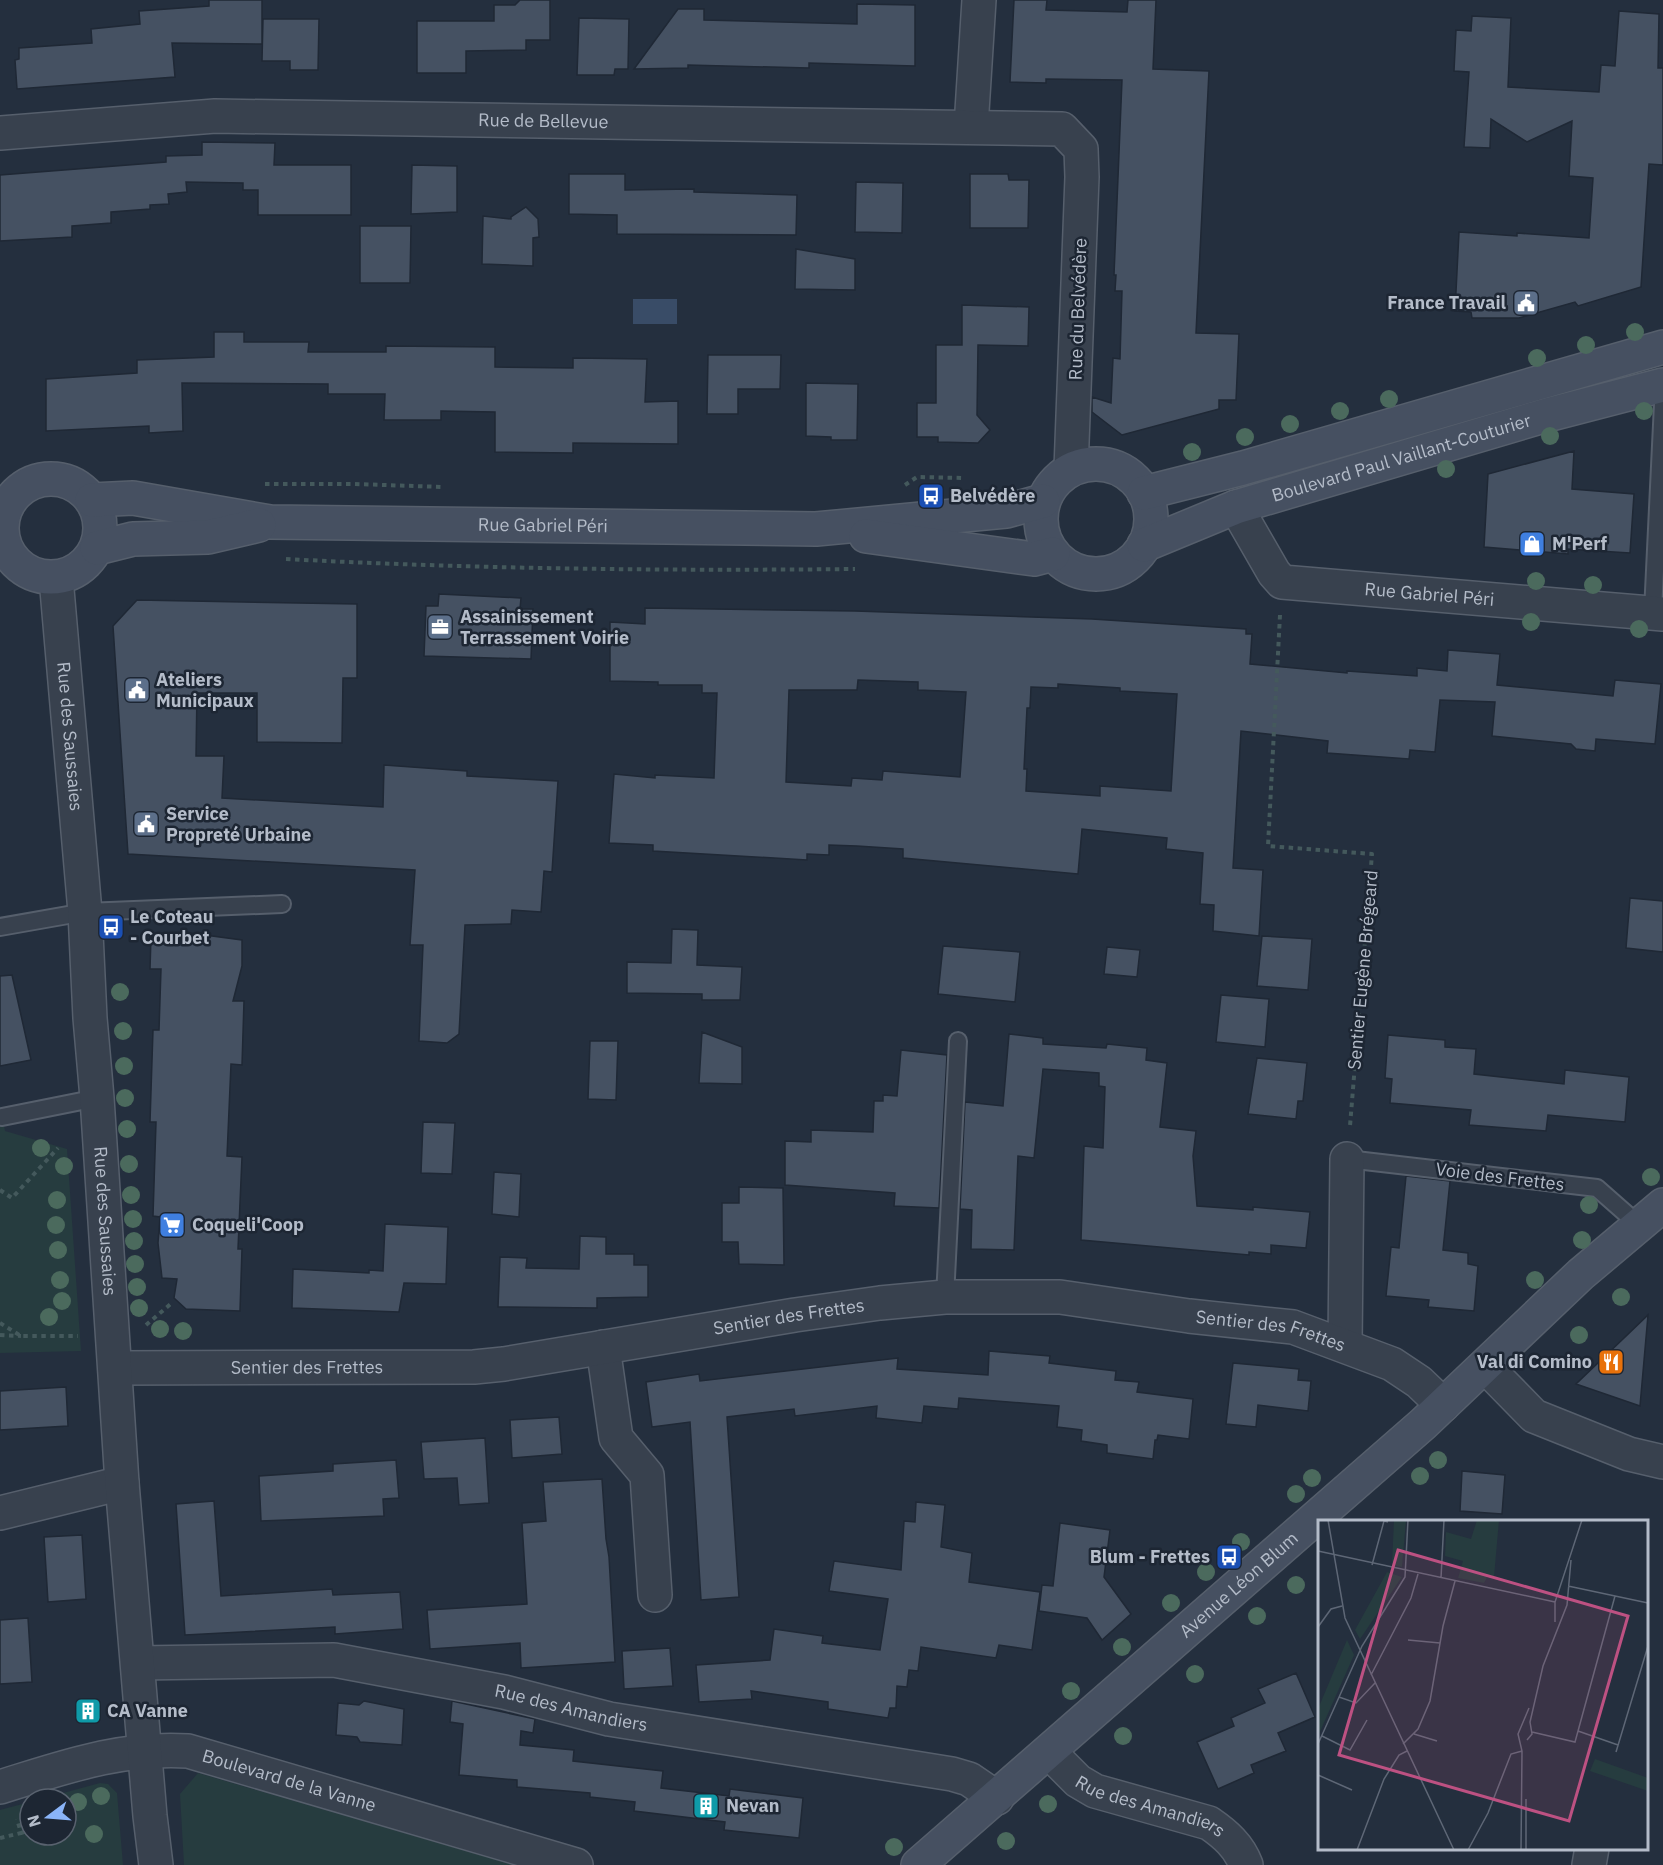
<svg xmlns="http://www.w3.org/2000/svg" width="1663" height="1865" font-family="'IBM Plex Sans',sans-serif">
  <rect width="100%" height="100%" fill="#242f3e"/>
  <path fill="#263c3f" d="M 0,1105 L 5,1131 L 67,1149 L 81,1351 L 0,1353 Z
    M 198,1773 L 514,1865 L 184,1865 L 180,1794 Z
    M 100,1783 L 108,1784 L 117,1793 L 123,1865 L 0,1865 L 0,1810 L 30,1802 L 30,1835 L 66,1835 L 66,1799 L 41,1799 Z"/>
  <path fill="#394c67" d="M 633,299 L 677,299 L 677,324 L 633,324 Z"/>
  <path fill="#455162" stroke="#1f2835" stroke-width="1.5" fill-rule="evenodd" d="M 209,0 L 262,0 L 262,44 L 172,43 L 175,77 L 17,89 L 15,60 L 19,59 L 19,48 L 92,43 L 91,29 L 140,24 L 139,11 L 209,6 Z
    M 520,0 L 550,0 L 550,40 L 526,40 L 526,50 L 466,51 L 466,73 L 417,73 L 417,21 L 494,21 L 494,5 L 515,5 Z
    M 1014,0 L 1047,0 L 1046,10 L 1127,12 L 1128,0 L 1156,0 L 1153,69 L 1209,71 L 1196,333 L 1239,334 L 1236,400 L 1219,400 L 1219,409 L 1122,435 L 1092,412 L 1092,397 L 1111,403 L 1113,358 L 1120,359 L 1122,291 L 1115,291 L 1116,275 L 1114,275 L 1122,80 L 1046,79 L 1046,83 L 1010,82 Z
    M 857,4 L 915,5 L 915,66 L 809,63 L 809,68 L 688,65 L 688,68 L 634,69 L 678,9 L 704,9 L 704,20 L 857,24 Z
    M 1619,11 L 1659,14 L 1658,68 L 1663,68 L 1663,165 L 1649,164 L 1641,287 L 1578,306 L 1575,302 L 1519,318 L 1472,318 L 1471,312 L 1455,311 L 1459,232 L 1517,236 L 1517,233 L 1589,238 L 1593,178 L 1569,176 L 1572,121 L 1527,142 L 1491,119 L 1490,148 L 1464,147 L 1469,72 L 1454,71 L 1456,30 L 1471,31 L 1472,16 L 1511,18 L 1508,87 L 1599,92 L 1601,65 L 1615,66 Z
    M 579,18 L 629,19 L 628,69 L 615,69 L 614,75 L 577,75 Z
    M 263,19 L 319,19 L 318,70 L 290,70 L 290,61 L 262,61 Z
    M 202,142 L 275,143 L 274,165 L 351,165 L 351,215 L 258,215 L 258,190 L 243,190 L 243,183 L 186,182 L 187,192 L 168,194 L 169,204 L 150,205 L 150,209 L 111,212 L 111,223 L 72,226 L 72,237 L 0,241 L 0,175 L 166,162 L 166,156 L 202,155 Z
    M 412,165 L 457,166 L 457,212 L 411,214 Z
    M 569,174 L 625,174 L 625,190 L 694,189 L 694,192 L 797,195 L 796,235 L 617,234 L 617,215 L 569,214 Z
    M 970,174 L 1008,174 L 1009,180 L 1029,180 L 1028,228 L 970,228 Z
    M 856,182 L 903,183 L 902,233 L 855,232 Z
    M 526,207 L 538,219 L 539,237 L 533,238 L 533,266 L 482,264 L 483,216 L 511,219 L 511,217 Z
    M 360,226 L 411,226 L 410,283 L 360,283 Z
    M 796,249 L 855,259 L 855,290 L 795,289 Z
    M 962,305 L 1029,307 L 1028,346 L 978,345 L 977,415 L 990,430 L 978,443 L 938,442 L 938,437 L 917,437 L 917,403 L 936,403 L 936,345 L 962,345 Z
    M 214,332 L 244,332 L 244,342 L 309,342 L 308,352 L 386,352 L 386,346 L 495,347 L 495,367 L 573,368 L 573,358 L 647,359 L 645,402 L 678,401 L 678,444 L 573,443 L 573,453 L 495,452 L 495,412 L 441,411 L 441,420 L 384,420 L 385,394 L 328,394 L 328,384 L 182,383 L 183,431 L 149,433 L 149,426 L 46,431 L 46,379 L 137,373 L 137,360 L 214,357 Z
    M 708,355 L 781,355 L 780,389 L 738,389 L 738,414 L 707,414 Z
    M 806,383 L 858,384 L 857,440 L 831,440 L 831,437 L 806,436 Z
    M 1574,451 L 1572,489 L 1634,494 L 1630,553 L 1568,549 L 1568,554 L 1484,547 L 1488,474 Z
    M 439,594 L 521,598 L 520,609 L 533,609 L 531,659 L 424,656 L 426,606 L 438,606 Z
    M 137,600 L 357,604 L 357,678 L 343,678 L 342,743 L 257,742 L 257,693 L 197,693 L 196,756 L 224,756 L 222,798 L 383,807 L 384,765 L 467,771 L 467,776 L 558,781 L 552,872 L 544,871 L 541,912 L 512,910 L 511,924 L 465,925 L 459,1034 L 447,1043 L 419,1041 L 423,945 L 410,945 L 415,870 L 128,854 L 113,626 Z
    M 645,608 L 855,611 L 1092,619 L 1246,629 L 1246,634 L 1252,634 L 1250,664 L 1347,673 L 1347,671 L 1417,676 L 1417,668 L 1447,671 L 1448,650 L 1500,654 L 1497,685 L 1613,696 L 1615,680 L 1661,684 L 1655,744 L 1596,739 L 1595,751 L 1576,749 L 1571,744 L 1492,736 L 1495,702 L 1440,700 L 1435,752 L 1410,750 L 1409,759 L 1327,753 L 1328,741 L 1241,731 L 1233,868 L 1263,870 L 1259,936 L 1213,931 L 1214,905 L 1200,904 L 1203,853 L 1166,849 L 1167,838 L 1082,829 L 1078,874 L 903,858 L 903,849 L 857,846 L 829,845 L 829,855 L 807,854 L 807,860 L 653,851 L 653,845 L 609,843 L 614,774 L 655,778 L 655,775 L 714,778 L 717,693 L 702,693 L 702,685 L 658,685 L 658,682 L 610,681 L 610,622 L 645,624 ZM 858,680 L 918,682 L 918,690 L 966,692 L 960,777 L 883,771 L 882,780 L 852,778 L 851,786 L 786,782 L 789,690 L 857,690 ZM 1058,684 L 1120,688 L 1120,691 L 1177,694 L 1171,791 L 1100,786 L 1100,796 L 1026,791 L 1027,769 L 1024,769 L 1027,708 L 1030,708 L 1031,687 L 1058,688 Z
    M 1630,898 L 1663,901 L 1663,952 L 1626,948 Z
    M 672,929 L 698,930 L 697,965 L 742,967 L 740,1000 L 702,1000 L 702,994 L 627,993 L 627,962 L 671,963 Z
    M 182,932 L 242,940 L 242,966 L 233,1001 L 244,1001 L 242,1065 L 231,1064 L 227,1156 L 242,1157 L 238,1249 L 242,1249 L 240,1311 L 186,1309 L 174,1298 L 177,1279 L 162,1278 L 158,1243 L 160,1217 L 153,1216 L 156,1122 L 150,1122 L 153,1030 L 159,1030 L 161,969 L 150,969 L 151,937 L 182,938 Z
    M 1262,936 L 1312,939 L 1308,990 L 1257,986 Z
    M 943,946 L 1020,952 L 1015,1002 L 938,994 Z
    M 1107,947 L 1140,950 L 1137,977 L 1104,974 Z
    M 12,975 L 31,1060 L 0,1066 L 0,976 Z
    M 1221,995 L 1269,999 L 1265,1047 L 1216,1042 Z
    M 702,1032 L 742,1047 L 742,1084 L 699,1083 Z
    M 1009,1034 L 1043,1038 L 1043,1044 L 1106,1048 L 1107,1044 L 1147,1048 L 1146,1060 L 1167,1063 L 1160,1127 L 1196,1131 L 1193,1156 L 1197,1206 L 1253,1210 L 1253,1207 L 1310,1212 L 1306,1248 L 1271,1245 L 1271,1254 L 1249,1252 L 1249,1255 L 1081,1240 L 1084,1146 L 1103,1148 L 1105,1087 L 1099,1086 L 1099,1073 L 1043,1069 L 1034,1158 L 1018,1156 L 1014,1250 L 971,1249 L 972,1210 L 960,1209 L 965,1102 L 1003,1106 Z
    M 1388,1035 L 1445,1040 L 1445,1047 L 1476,1049 L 1474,1074 L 1564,1084 L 1565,1070 L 1629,1077 L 1625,1122 L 1548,1115 L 1546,1131 L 1469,1125 L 1471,1110 L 1390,1103 L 1392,1079 L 1385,1078 Z
    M 590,1041 L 618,1041 L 616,1100 L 588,1099 Z
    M 901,1050 L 947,1055 L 939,1208 L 894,1206 L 895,1193 L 785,1185 L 785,1141 L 811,1142 L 811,1130 L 873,1132 L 874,1101 L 883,1101 L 883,1095 L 897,1096 Z
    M 1257,1058 L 1307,1063 L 1303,1101 L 1298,1101 L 1296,1119 L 1248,1114 Z
    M 423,1122 L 455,1123 L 452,1174 L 421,1173 Z
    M 494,1172 L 521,1174 L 519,1217 L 492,1214 Z
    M 1406,1176 L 1450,1181 L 1443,1250 L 1468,1253 L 1468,1264 L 1478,1266 L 1474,1311 L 1428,1307 L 1429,1300 L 1386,1296 L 1391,1247 L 1399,1248 Z
    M 739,1187 L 783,1188 L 784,1265 L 739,1264 L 738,1242 L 722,1242 L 722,1203 L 739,1203 Z
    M 385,1224 L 448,1227 L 446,1284 L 404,1283 L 399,1312 L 292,1308 L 293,1269 L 369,1273 L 369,1270 L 383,1271 Z
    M 580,1236 L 606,1237 L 606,1254 L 634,1254 L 634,1265 L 648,1265 L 648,1297 L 597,1298 L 597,1308 L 498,1307 L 500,1257 L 527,1258 L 526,1268 L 579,1269 Z
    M 1648,1315 L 1640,1406 L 1576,1384 L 1623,1339 Z
    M 989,1351 L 1050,1356 L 1049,1363 L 1116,1371 L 1115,1380 L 1139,1382 L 1137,1392 L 1193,1399 L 1189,1439 L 1158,1435 L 1157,1440 L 1155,1440 L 1153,1459 L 1107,1453 L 1107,1445 L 1081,1441 L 1082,1430 L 1057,1427 L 1059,1406 L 959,1398 L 958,1409 L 924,1406 L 922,1423 L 876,1418 L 877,1406 L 795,1416 L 794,1409 L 727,1417 L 739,1597 L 701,1600 L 690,1422 L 652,1427 L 646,1382 L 699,1374 L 700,1381 L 898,1358 L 897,1369 L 988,1375 Z
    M 1233,1363 L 1299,1369 L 1298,1380 L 1311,1381 L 1308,1411 L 1258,1405 L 1256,1427 L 1226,1424 Z
    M 66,1387 L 68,1426 L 0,1430 L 0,1391 Z
    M 559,1417 L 562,1454 L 512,1458 L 510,1420 Z
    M 485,1438 L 489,1503 L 459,1505 L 457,1478 L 424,1479 L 421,1442 Z
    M 396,1460 L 399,1498 L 383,1499 L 384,1516 L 261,1521 L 259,1476 L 333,1471 L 333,1464 Z
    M 1462,1471 L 1505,1475 L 1502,1514 L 1460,1511 Z
    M 602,1479 L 606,1539 L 609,1557 L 615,1662 L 521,1668 L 520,1643 L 430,1649 L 427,1610 L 527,1604 L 522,1523 L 546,1521 L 543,1482 Z
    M 214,1501 L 221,1596 L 332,1589 L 333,1595 L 400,1592 L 403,1629 L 335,1634 L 335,1627 L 185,1635 L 176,1504 Z
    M 916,1502 L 945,1505 L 941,1547 L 972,1553 L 969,1582 L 1040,1592 L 1032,1650 L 999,1645 L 996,1658 L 921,1647 L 918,1671 L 909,1670 L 907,1687 L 897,1686 L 896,1708 L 890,1708 L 888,1718 L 828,1709 L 828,1702 L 751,1691 L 752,1699 L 699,1702 L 696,1665 L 770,1660 L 774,1629 L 823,1636 L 822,1643 L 880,1650 L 888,1599 L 829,1591 L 834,1561 L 901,1570 L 904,1521 L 915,1522 Z
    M 1060,1523 L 1110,1530 L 1104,1577 L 1131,1614 L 1102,1640 L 1087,1618 L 1039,1611 L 1042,1585 L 1053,1586 Z
    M 82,1535 L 86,1599 L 48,1602 L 44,1537 Z
    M 28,1618 L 32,1682 L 0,1684 L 0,1620 Z
    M 670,1648 L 673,1686 L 624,1689 L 622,1651 Z
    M 1296,1673 L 1315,1717 L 1278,1733 L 1286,1751 L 1251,1765 L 1254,1773 L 1218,1789 L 1197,1742 L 1234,1726 L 1231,1718 L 1265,1703 L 1258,1689 Z
    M 364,1701 L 404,1709 L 402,1745 L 360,1742 L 357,1737 L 336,1735 L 338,1703 L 359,1705 Z
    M 452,1701 L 535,1719 L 533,1733 L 521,1731 L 520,1745 L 574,1750 L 573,1761 L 663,1771 L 661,1788 L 729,1796 L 730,1789 L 803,1798 L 799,1838 L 724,1830 L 725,1822 L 634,1811 L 635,1802 L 590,1797 L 590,1793 L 517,1787 L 517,1780 L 459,1775 L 463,1724 L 450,1722 Z"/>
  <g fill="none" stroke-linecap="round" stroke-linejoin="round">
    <defs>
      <path id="service" d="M 1653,612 L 1663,404
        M 0,927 L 85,912 L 282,904
        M 2,1117 L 97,1098
        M 1347,1159 L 1597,1188 L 1639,1225
        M 945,1297 L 958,1041"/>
      <g id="minor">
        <path d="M 971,127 L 979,0"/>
        <path id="s1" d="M 0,133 L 215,116 L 1062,129 L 1081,149 L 1082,177 L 1071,469"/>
        <path d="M 1345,1345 L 1347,1159"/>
        <path d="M 603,1347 L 616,1438 L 647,1475 L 655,1595"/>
        <path d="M 1485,1366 L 1534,1416 L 1629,1454 L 1663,1462"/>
        <path id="s2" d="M 115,1368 L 474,1367 L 504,1364 L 795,1315 L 880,1303 L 945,1297 L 1060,1297 L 1189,1316 L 1293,1327 L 1392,1364 L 1419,1382 L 1443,1405"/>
        <path d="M 0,1513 L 122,1483"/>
        <path id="s3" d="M 138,1663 L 334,1660 L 504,1692 L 609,1719 L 952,1774 L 969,1779 L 997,1798"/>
        <path id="s4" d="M 1049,1752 L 1078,1781 L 1095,1791 L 1209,1823 C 1225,1834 1239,1846 1246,1865"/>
        <path id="s5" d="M 0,1787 C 65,1767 119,1747 188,1751 L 576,1865"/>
        <path d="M 1589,1865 L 1592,1848"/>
      </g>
      <g id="tertiary">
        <path id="s6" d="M 1236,507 L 1274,573 L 1282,582 L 1663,614"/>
        <path id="s7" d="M 56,578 L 85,912 L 90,1018 L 97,1098 L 122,1483 L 150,1816 L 156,1865"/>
      </g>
      <g id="secondary">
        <circle cx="1096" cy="519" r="55"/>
        <circle cx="51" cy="528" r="49"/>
        <path d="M 1144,493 L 1243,468 L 1663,347"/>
        <path id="s8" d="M 92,500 L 133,498 L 270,522 L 816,529 L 1006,511 L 1043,501"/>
        <path d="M 866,536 L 1034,559 L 1053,554"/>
        <path id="s9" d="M 1144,545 L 1236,507 L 1547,415 L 1663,385"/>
        <path d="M 97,548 L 133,539 L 208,537 L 259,525"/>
        <path id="s10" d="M 918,1865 L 1423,1424 L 1581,1274 L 1663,1205"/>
      </g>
    </defs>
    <use href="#service" stroke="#565f6c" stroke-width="20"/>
    <use href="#minor" stroke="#565f6c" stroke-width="36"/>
    <use href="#tertiary" stroke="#565f6c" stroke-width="36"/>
    <use href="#secondary" stroke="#565f6c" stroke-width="36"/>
    <path stroke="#44595c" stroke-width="4" stroke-dasharray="4.5 4.5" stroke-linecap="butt" d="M 265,484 L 355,484 L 443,487
      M 905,485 L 917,477 L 964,478
      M 286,559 C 476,569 665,571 855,569
      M 1280,615 L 1268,846 L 1372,854 L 1350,1126
      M 0,1190 L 12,1198 L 58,1148
      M 0,1323 L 21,1336 L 78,1336
      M 146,1325 L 173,1302
      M 0,1335 L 21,1336
      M 66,1829 L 73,1830
      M 21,1833 L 30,1830
      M 0,1838 L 21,1833 L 17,1819"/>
    <use href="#service" stroke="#38414e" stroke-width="16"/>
    <use href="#minor" stroke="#38414e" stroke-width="33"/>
    <use href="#tertiary" stroke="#38414e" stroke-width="33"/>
    <use href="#secondary" stroke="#465061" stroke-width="33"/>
  </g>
  <g fill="#4b6a5d">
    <circle cx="1635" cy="332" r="9"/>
    <circle cx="1586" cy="345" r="9"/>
    <circle cx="1537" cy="358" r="9"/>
    <circle cx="1389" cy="399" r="9"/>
    <circle cx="1340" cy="411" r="9"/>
    <circle cx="1644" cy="411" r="9"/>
    <circle cx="1290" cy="424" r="9"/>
    <circle cx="1550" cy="436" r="9"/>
    <circle cx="1245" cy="437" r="9"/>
    <circle cx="1192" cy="452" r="9"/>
    <circle cx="1446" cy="469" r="9"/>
    <circle cx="1536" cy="581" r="9"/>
    <circle cx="1593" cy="585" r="9"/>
    <circle cx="1531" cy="622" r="9"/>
    <circle cx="1639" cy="629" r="9"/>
    <circle cx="120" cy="992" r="9"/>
    <circle cx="123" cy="1031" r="9"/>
    <circle cx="124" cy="1066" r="9"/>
    <circle cx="125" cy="1098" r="9"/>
    <circle cx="127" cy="1129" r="9"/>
    <circle cx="41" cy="1148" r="9"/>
    <circle cx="129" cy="1164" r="9"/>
    <circle cx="64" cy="1166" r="9"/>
    <circle cx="1651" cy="1177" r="9"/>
    <circle cx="131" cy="1195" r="9"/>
    <circle cx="57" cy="1200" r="9"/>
    <circle cx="1589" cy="1205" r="9"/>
    <circle cx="133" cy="1219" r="9"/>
    <circle cx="56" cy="1225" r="9"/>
    <circle cx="1582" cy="1240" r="9"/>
    <circle cx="134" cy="1241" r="9"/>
    <circle cx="58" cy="1250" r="9"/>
    <circle cx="135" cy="1264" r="9"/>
    <circle cx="60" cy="1280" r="9"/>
    <circle cx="1535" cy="1280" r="9"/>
    <circle cx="137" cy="1287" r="9"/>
    <circle cx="1621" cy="1297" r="9"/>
    <circle cx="62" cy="1301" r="9"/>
    <circle cx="139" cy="1308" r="9"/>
    <circle cx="49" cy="1317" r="9"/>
    <circle cx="160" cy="1329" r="9"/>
    <circle cx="183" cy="1331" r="9"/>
    <circle cx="1579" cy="1335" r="9"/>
    <circle cx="1438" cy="1460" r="9"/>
    <circle cx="1420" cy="1476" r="9"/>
    <circle cx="1312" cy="1478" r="9"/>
    <circle cx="1296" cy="1494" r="9"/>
    <circle cx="1241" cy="1542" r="9"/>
    <circle cx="1206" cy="1572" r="9"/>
    <circle cx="1296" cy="1585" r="9"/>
    <circle cx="1171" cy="1603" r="9"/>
    <circle cx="1257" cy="1616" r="9"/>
    <circle cx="1122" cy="1647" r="9"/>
    <circle cx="1195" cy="1674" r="9"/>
    <circle cx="1071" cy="1691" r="9"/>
    <circle cx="1123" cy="1736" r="9"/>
    <circle cx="101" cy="1796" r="9"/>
    <circle cx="78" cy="1802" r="9"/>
    <circle cx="1048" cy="1804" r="9"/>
    <circle cx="94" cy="1834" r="9"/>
    <circle cx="1006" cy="1841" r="9"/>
    <circle cx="894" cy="1847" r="9"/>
  </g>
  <defs>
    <symbol id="civic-square" viewBox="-11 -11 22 22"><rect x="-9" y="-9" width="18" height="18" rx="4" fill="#5c6f8a" stroke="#1d2633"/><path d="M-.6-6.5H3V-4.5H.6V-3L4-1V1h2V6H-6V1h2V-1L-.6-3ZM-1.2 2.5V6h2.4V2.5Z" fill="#fff"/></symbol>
    <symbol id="bus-square" viewBox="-11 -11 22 22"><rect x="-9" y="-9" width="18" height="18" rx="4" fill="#1a4fb4" stroke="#1d2633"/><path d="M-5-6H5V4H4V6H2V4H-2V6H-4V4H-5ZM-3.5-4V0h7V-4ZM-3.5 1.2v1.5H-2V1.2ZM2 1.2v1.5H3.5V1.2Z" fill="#fff"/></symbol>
    <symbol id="shop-square" viewBox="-11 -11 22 22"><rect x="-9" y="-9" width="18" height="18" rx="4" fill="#3f7fe0" stroke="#1d2633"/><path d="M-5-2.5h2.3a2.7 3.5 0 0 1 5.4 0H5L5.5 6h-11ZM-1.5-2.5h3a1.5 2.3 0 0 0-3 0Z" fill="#fff"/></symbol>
    <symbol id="office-square" viewBox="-11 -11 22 22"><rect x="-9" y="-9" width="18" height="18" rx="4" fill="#5c6f8a" stroke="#1d2633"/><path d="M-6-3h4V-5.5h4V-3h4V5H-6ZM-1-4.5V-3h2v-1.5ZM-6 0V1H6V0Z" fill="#fff"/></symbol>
    <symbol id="supermarket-square" viewBox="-11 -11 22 22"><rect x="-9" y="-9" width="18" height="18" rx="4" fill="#3f7fe0" stroke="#1d2633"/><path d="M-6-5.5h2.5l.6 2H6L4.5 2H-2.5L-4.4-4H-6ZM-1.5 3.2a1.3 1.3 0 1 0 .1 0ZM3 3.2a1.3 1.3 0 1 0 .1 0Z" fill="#fff"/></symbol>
    <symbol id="restaurant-square" viewBox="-11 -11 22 22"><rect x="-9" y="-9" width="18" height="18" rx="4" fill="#e8710a" stroke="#1d2633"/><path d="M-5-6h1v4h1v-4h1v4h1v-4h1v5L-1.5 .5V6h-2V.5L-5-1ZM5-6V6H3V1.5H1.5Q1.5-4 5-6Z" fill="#fff"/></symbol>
    <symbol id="building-square" viewBox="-11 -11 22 22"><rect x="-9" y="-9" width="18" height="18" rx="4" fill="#0f9aa8" stroke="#1d2633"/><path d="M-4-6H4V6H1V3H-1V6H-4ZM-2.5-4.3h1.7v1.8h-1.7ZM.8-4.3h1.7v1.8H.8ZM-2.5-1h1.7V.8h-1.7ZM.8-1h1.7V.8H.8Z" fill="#fff"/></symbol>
  </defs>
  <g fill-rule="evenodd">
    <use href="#civic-square" x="1511" y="288" width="30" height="30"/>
    <use href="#bus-square" x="916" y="481" width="30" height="30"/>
    <use href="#shop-square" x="1517" y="529" width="30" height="30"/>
    <use href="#office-square" x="425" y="612" width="30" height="30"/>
    <use href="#civic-square" x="122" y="675" width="30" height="30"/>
    <use href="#civic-square" x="131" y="809" width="30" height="30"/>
    <use href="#bus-square" x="96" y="912" width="30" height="30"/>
    <use href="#supermarket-square" x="157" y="1210" width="30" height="30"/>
    <use href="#restaurant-square" x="1596" y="1347" width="30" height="30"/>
    <use href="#bus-square" x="1214" y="1542" width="30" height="30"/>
    <use href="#building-square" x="73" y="1696" width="30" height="30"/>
    <use href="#building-square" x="691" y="1791" width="30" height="30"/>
  </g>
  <g text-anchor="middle" stroke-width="5" stroke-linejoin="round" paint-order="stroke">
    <g font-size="18" fill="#b4bcc9" stroke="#1d2633">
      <text dy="6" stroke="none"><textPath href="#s1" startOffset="544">Rue de Bellevue</textPath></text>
      <text transform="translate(1078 309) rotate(-88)" y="6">Rue du Belvédère</text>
      <text dy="6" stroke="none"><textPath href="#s9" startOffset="272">Boulevard Paul Vaillant-Couturier</textPath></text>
      <text dy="6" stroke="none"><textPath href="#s8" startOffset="453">Rue Gabriel Péri</textPath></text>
      <text dy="6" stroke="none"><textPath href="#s6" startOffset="236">Rue Gabriel Péri</textPath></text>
      <text dy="6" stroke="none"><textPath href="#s7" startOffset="159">Rue des Saussaies</textPath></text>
      <text transform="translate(1363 970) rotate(-85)" y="6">Sentier Eugène Brégeard</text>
      <text transform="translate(1500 1177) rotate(7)" y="6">Voie des Frettes</text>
      <text dy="6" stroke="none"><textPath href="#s7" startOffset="645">Rue des Saussaies</textPath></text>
      <text dy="6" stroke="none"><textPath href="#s2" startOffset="678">Sentier des Frettes</textPath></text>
      <text dy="6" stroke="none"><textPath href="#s2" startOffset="1164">Sentier des Frettes</textPath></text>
      <text dy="6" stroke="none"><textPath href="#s2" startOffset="192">Sentier des Frettes</textPath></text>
      <text dy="6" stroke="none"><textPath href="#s10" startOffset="426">Avenue Léon Blum</textPath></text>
      <text dy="6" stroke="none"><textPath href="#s3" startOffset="438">Rue des Amandiers</textPath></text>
      <text dy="6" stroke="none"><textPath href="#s5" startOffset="298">Boulevard de la Vanne</textPath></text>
      <text dy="6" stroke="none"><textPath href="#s4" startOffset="118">Rue des Amandiers</textPath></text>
    </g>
    <g font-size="18" font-weight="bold" fill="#b4bcc9" stroke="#1d2633" text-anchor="start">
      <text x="1506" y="309" text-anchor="end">France Travail</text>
      <text x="950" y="502">Belvédère</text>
      <text x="1552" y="550">M'Perf</text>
      <text x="460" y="623">Assainissement<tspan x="460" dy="21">Terrassement Voirie</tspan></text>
      <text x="156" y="686">Ateliers<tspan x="156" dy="21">Municipaux</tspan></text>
      <text x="166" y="820">Service<tspan x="166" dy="21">Propreté Urbaine</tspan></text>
      <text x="130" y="923">Le Coteau<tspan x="130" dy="21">- Courbet</tspan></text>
      <text x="192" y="1231">Coqueli'Coop</text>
      <text x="1592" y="1368" text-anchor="end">Val di Comino</text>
      <text x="1210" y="1563" text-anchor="end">Blum - Frettes</text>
      <text x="107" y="1717">CA Vanne</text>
      <text x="726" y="1812">Nevan</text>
    </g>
  </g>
  <g transform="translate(1318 1520)">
    <rect width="330" height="330" fill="#242f3e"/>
    <path d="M 76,0 L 88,0 L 84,47 L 74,45 ZM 159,0 L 181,0 L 176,57 L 170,56 L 166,63 L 140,58 L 145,41 L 127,36 L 128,12 L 153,19 ZM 69,52 L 84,57 L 42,119 L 37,110 ZM 29,120 L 36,135 L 0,216 L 0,189 ZM 277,239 L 330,258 L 330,271 L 272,251 Z" fill="#263c3f"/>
    <path fill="none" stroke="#5e6776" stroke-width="1.5" d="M 10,0 L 27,98 L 136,330M 0,31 L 237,82M 54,45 L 66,1 L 70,2M 123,58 L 126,0M 250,66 L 330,83M 237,102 L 237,82 L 264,0M 0,107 L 13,89 L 24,86M 90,120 L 122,123M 53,155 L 93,78 L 100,54M 21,177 L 38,183 L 57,163M 260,211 L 300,225M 214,212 L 257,222 L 297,76M 96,214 L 119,221M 4,216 L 32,230 L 49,200M 209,220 L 214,214 L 212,202 L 225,146 L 249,85 L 253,40M 0,224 L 44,126 L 87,57 L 90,0M 85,224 L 100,209 L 112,181 L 125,106 L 137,61M 298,232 L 330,126M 0,255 L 34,270M 39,330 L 66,259 L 81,235 L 89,231M 150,330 L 170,293 L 193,234 L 204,231M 203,330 L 204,231 L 200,214 L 211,188M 208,330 L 208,279"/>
    <path fill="#bd5182" fill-opacity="0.15" stroke="#bd5182" stroke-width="3" d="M 80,30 L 310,96 L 251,301 L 21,235 Z"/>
    <rect width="330" height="330" fill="none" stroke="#b4bcc9" stroke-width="3"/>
  </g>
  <g transform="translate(48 1817) rotate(254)"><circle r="28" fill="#1d2633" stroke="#59626f" stroke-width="1.5"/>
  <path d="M0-4.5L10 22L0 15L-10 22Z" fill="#8ab4f8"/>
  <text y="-9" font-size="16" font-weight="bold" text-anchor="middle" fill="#b4bcc9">N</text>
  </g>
</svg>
